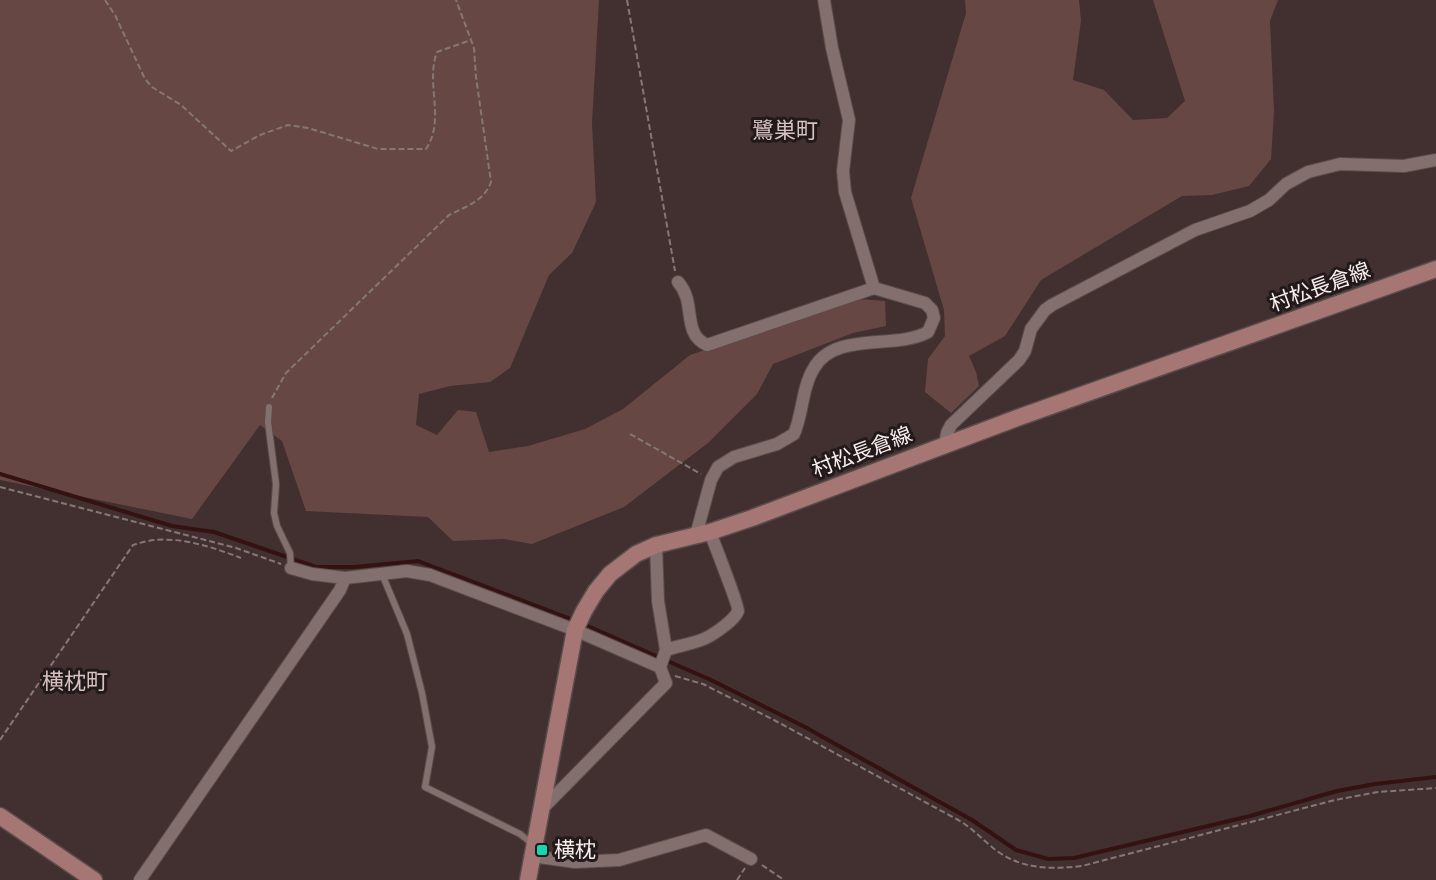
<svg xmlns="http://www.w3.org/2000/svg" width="1436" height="880" font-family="'Golos Text','Noto Sans JP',sans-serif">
  <rect width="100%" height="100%" fill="#41302f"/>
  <path fill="#674744" d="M 0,0 L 599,0 L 592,123 L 596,202 L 572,253 L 549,275 L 510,368 L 490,382 L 450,386 L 419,394 L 416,425 L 437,435 L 458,410 L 476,412 L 489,452 L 528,446 L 585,429 L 623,409 L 690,355 L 858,299 L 885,301 L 886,326 L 853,333 L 773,364 L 757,394 L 708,443 L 624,507 L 532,544 L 504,539 L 453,541 L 428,517 L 306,511 L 282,441 L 260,425 L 192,519 L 0,480 Z
    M 965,0 L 1079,0 L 1081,21 L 1073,80 L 1104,90 L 1133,120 L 1167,118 L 1185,101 L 1153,0 L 1278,0 L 1270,21 L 1274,111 L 1271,159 L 1249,186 L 1212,195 L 1182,196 L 1041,280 L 1005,336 L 969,356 L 976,372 L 979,386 L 951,413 L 925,392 L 928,359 L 945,336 L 944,310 L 911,198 L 966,13 Z"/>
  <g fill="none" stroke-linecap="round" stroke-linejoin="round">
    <path stroke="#341211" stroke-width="4" d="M 0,474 L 172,526 L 214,532 L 316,567 L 354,567 L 418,561 L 576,621
      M 583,624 L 711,680 L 803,726 L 972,820 L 1016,850 L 1048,859 L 1074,858 L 1250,816 L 1337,791 L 1375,784 L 1436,777"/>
    <defs>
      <path id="service" d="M 269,407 L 268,422 L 276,484 L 274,513 L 277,526 L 290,553 L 291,568
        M 382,574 L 407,634 L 422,693 L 432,747 L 425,787 L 520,834 L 534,845"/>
      <path id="minor" d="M 824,0 L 832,48 L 849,120 L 843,171 L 845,192 L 874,288
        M 678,282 C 697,303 681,333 707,345 L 874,288 L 925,303 L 932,310 L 934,318 L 928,332 C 895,350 835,331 814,368 C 802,387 803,413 794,434 L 777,444 L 734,457 L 718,467 L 711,480 L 696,535
        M 945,445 L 947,433 L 951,425 L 1019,360 L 1025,351 L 1031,329 L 1045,310 L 1052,305 L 1195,230 L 1250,211 L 1269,200 L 1286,184 L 1308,172 L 1340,164 L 1404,166 L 1436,160
        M 656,545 L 658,601 L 666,650 L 660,667
        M 291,568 L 312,574 L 345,578 L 407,571 L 430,575 L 575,630 L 660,667 L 666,683 L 541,810
        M 666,650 C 678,646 696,643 706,638 C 714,634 735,620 738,611 C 739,606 714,543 710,532
        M 532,856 L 575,862 L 619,860 L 706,835 L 751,859
        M 140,880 L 340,590 L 345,578"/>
      <path id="secondary" d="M 0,816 L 94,880
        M 528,880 L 575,630 L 584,611 L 596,591 L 610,574 L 636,554 L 656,545 L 710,532 L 752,518 L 1017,418 L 1436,269"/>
    </defs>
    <use href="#service" stroke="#5a4c4b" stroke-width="8"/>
    <use href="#minor" stroke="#5a4c4b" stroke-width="14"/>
    <use href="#secondary" stroke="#5a4c4b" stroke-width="19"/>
    <path stroke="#857776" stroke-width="2" stroke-dasharray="6 3" stroke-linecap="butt" d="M 105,0 L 115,15 L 145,79 L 152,87 L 181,105 L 231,151 L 260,135 L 288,125 L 308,128 L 378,149 L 426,149 C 446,119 425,84 437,52 L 471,40
      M 627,0 L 675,271
      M 272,398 L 286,373 L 449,215 C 467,206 484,201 491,182 L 476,77 L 474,48 L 456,0
      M 630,434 L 701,474
      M 0,487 L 236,548 L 281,564
      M 675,676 L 703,684 L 774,720 L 960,821 C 975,830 985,843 1000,853 C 1026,870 1053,869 1082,866 L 1335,800 L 1378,792 L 1436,788
      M 0,740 L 133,545 C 168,532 207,545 241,558
      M 762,865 L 784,880
      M 737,880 L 745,868"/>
    <use href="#service" stroke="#83706e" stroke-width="6"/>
    <use href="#minor" stroke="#83706e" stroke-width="12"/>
    <use href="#secondary" stroke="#a57673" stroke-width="16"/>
  </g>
  <rect fill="#18d5b2" stroke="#221a1a" stroke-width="2" x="536" y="844" width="12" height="12" rx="3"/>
  <g text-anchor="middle" stroke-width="6" stroke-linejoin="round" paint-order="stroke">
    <g font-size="21" fill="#faefee" stroke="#221a1a">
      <text transform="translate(1320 287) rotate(-20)" y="7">村松長倉線</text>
      <text transform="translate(862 452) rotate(-21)" y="7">村松長倉線</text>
    </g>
    <g font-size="21" fill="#faefee" stroke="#221a1a" text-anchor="start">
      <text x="554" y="857">横枕</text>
    </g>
    <g font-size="22" fill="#d7c2c0" stroke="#221a1a">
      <text x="785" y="138">鷺巣町</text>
      <text x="75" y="689">横枕町</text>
    </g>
  </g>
</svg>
